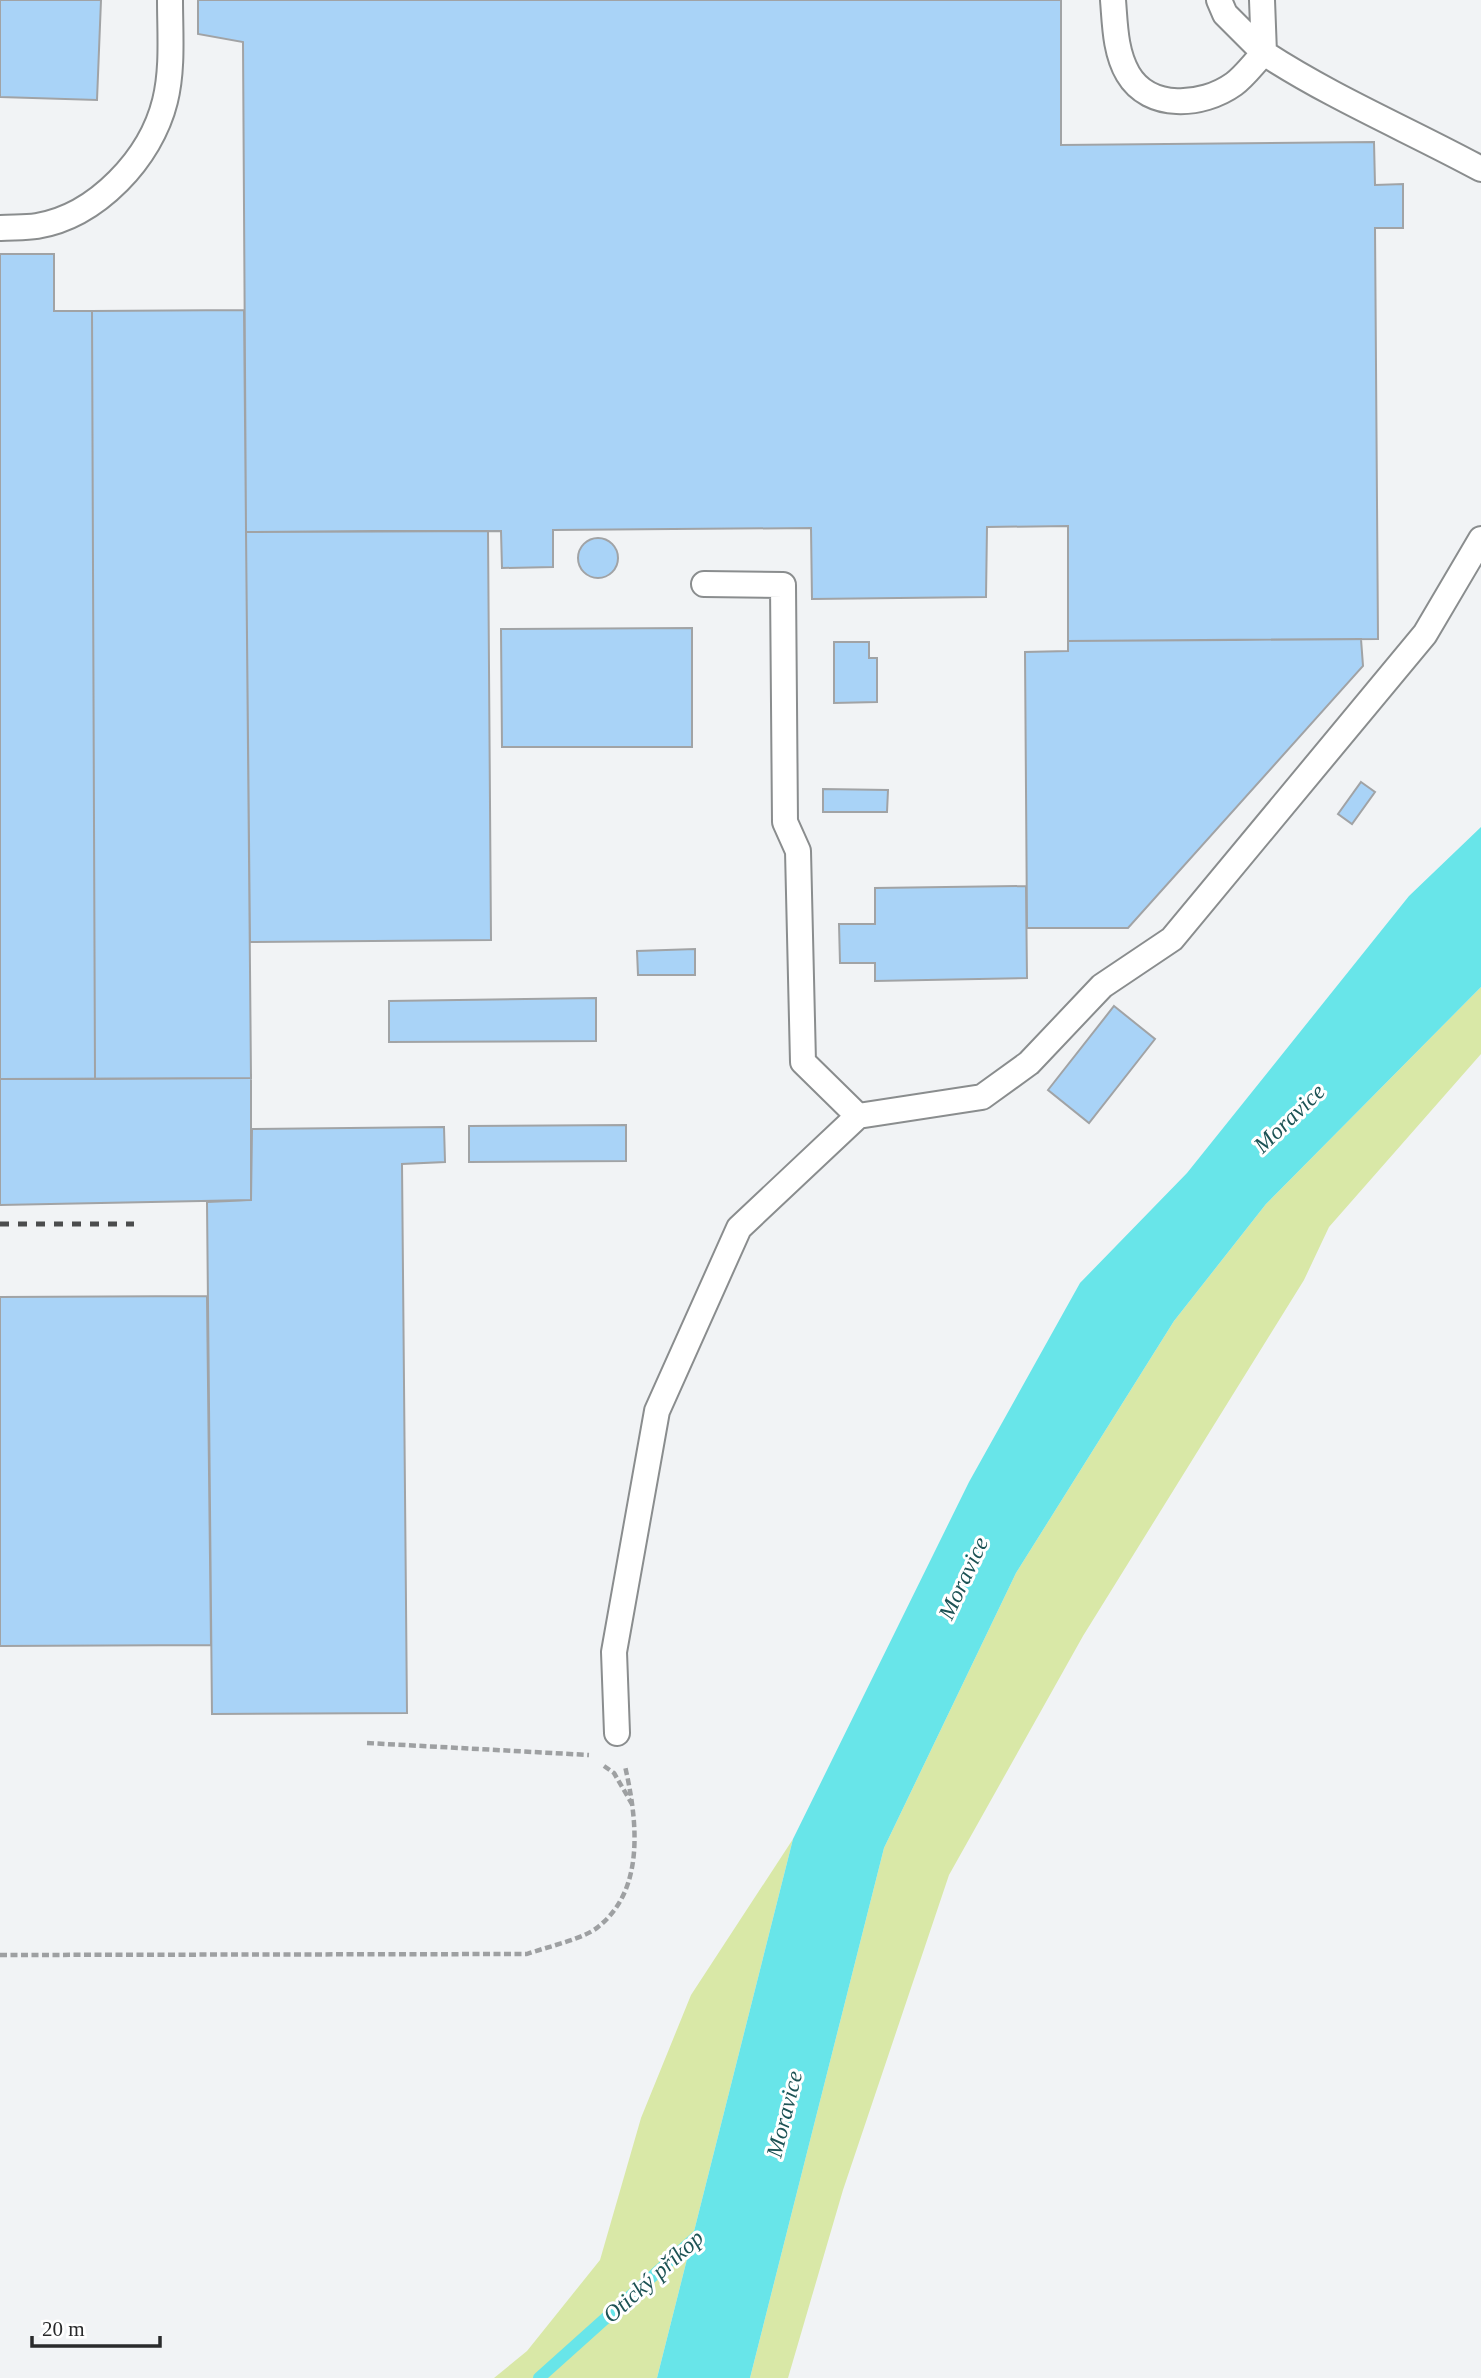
<svg xmlns="http://www.w3.org/2000/svg" width="1481" height="2378" font-family="Georgia,serif">
  <rect width="100%" height="100%" fill="#f1f3f5"/>
  <path fill="#d9e8a7" d="M 1481,987 L 1481,1054 L 1329,1227 L 1304,1280 L 1083,1636 L 949,1875 L 843,2190 L 788,2378 L 750,2378 L 884,1848 L 1016,1573 L 1174,1321 L 1266,1204 Z
    M 793,1839 L 657,2378 L 494,2378 L 527,2351 L 600,2260 L 641,2118 L 691,1995 Z"/>
  <path fill="#68e5e9" d="M 1481,827 L 1481,987 L 1266,1204 L 1174,1321 L 1016,1573 L 884,1848 L 750,2378 L 657,2378 L 793,1839 L 969,1482 L 1080,1283 L 1187,1173 L 1409,896 Z"/>
  <g fill="none" stroke-linecap="round" stroke-linejoin="round">
    <path stroke="#68e5e9" stroke-width="12" d="M 539,2378 L 703,2231"/>
  </g>
  <path fill="#a9d3f7" stroke="#a1a3a5" stroke-width="2" d="M 0,0 L 101,0 L 97,100 L 0,97 Z
    M 198,0 L 1061,0 L 1061,145 L 1374,142 L 1375,185 L 1403,184 L 1403,228 L 1375,228 L 1378,639 L 1068,641 L 1068,526 L 987,527 L 986,597 L 812,599 L 811,528 L 553,530 L 553,567 L 502,568 L 501,531 L 246,532 L 243,42 L 198,34 Z
    M 0,254 L 54,254 L 54,311 L 92,311 L 95,1079 L 0,1079 Z
    M 244,310 L 251,1078 L 95,1079 L 92,311 Z
    M 488,531 L 491,940 L 250,942 L 246,532 Z
    M578 558a20 20 0 1 1 40 0a20 20 0 1 1-40 0Z
    M 692,628 L 692,747 L 502,747 L 501,629 Z
    M 1361,639 L 1363,666 L 1128,928 L 1027,928 L 1025,652 L 1068,651 L 1068,641 Z
    M 834,642 L 869,642 L 869,658 L 877,658 L 877,702 L 834,703 Z
    M 1361,782 L 1375,792 L 1352,824 L 1338,814 Z
    M 823,789 L 888,790 L 887,812 L 823,812 Z
    M 1026,886 L 1027,978 L 875,981 L 875,963 L 840,963 L 839,924 L 875,924 L 875,888 Z
    M 695,949 L 695,975 L 638,975 L 637,951 Z
    M 596,998 L 596,1041 L 389,1042 L 389,1001 Z
    M 1114,1006 L 1155,1039 L 1089,1123 L 1048,1090 Z
    M 251,1074 L 251,1200 L 0,1205 L 0,1079 L 251,1078 Z
    M 626,1125 L 626,1161 L 469,1162 L 469,1126 Z
    M 444,1127 L 445,1162 L 402,1164 L 407,1713 L 212,1714 L 207,1202 L 251,1200 L 252,1129 Z
    M 207,1296 L 211,1645 L 0,1646 L 0,1297 Z"/>
  <g fill="none" stroke-linecap="round" stroke-linejoin="round">
    <defs>
      <path id="lane" d="M 1113,0 C 1115,24 1115,52 1128,74 C 1149,110 1202,107 1234,84 C 1245,76 1254,63 1264,53 C 1333,98 1409,130 1481,169
        M 1219,0 L 1225,14 L 1264,53 L 1262,0
        M 0,228 C 12,227 25,228 37,226 C 97,216 151,158 165,101 C 173,69 170,33 170,0
        M 704,584 L 783,585 L 785,822 L 798,851 L 803,1062 L 858,1116
        M 617,1733 L 614,1652 L 657,1411 L 739,1228 L 858,1116 L 982,1097 L 1029,1063 L 1102,986 L 1172,939 L 1425,634 L 1481,539"/>
    </defs>
    <use href="#lane" stroke="#8a8d8e" stroke-width="28"/>
    <path stroke="#9ea0a2" stroke-width="4.5" stroke-dasharray="7 3.5" stroke-linecap="butt" d="M 367,1743 L 589,1755
      M 604,1766 L 614,1773 L 632,1804
      M 0,1955 L 527,1954 C 546,1947 584,1939 598,1927 C 646,1889 637,1819 625,1766"/>
    <use href="#lane" stroke="#fff" stroke-width="24"/>
    <path stroke="#4b4c4d" stroke-width="5" stroke-dasharray="9 9" stroke-linecap="butt" d="M 0,1224 L 134,1224"/>
  </g>
  <g text-anchor="middle" stroke-width="6" stroke-linejoin="round" paint-order="stroke">
    <g font-size="23" font-style="italic" fill="#1d5355" stroke="#fff">
      <text transform="translate(1289 1118) rotate(-44)" y="8">Moravice</text>
      <text transform="translate(963 1578) rotate(-65)" y="8">Moravice</text>
      <text transform="translate(784 2114) rotate(-76)" y="8">Moravice</text>
      <text transform="translate(653 2276) rotate(-42)" y="8">Otický příkop</text>
    </g>
  </g>
  <path d="M32 2336v10h128v-10" fill="none" stroke="#292a2b" stroke-width="3.5"/>
  <text x="42" y="2336" font-size="21" fill="#292a2b" stroke="#ffffff" stroke-width="5" paint-order="stroke">20 m</text>
</svg>
